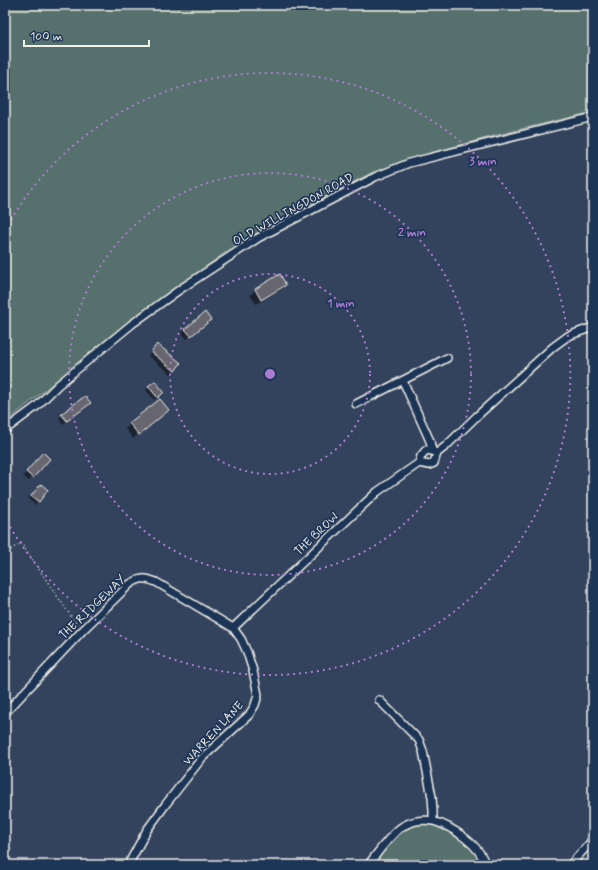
<svg xmlns="http://www.w3.org/2000/svg" width="598" height="870" font-family="Mynerve,sans-serif">
  <rect width="100%" height="100%" fill="#33435e"/>
  <filter id="ink" filterUnits="userSpaceOnUse"><feTurbulence type="fractalNoise" baseFrequency=".025" numOctaves="2"/><feDisplacementMap in="SourceGraphic" scale="8" xChannelSelector="R" yChannelSelector="G"/><feConvolveMatrix kernelMatrix="1 2 1 2 8 2 1 2 1" color-interpolation-filters="sRGB"/></filter>
  <g filter="url(#ink)">
    <path fill="#56706d" stroke="#a5b0aa" d="M 5,5 L 593,5 L 593,112 L 517,130 L 430,153 L 373,172 L 290,215 L 229,250 L 114,333 L 5,423 Z
      M 421,823 L 435,825 L 448,830 L 463,839 L 477,852 L 482,865 L 373,865 L 395,837 L 407,828 Z"/>
    <path fill="#0007" d="M 285,285 L 280,290 L 256,304 L 250,295 L 255,290 Z
      M 207,323 L 187,339 L 182,333 L 185,329 Z
      M 154,349 L 180,363 L 171,374 L 148,356 Z
      M 149,387 L 159,396 L 154,400 L 146,390 Z
      M 86,406 L 63,424 L 59,418 L 62,415 Z
      M 168,410 L 133,439 L 125,429 L 130,424 Z
      M 39,457 L 49,459 L 29,481 L 23,476 Z
      M 37,489 L 47,491 L 35,505 L 28,499 Z"/>
    <path fill="#66656f" stroke="#f4f1e8" d="M 280,274 L 286,285 L 261,300 L 255,289 Z
      M 205,312 L 211,320 L 191,336 L 185,329 Z
      M 157,344 L 181,363 L 175,371 L 151,352 Z
      M 155,381 L 164,392 L 158,398 L 148,386 Z
      M 85,396 L 91,403 L 67,421 L 61,414 Z
      M 160,399 L 169,410 L 139,435 L 129,423 Z
      M 43,452 L 50,459 L 33,478 L 26,472 Z
      M 41,484 L 48,490 L 39,502 L 31,496 Z"/>
    <g fill="none" stroke-linecap="round" stroke-linejoin="round">
      <defs>
        <path id="street" d="M 403,381 L 430,441 L 432,451
          M 356,404 L 447,358
          M 5,430 L 37,406 L 58,385 L 132,324 L 179,290 L 258,238 L 375,177 L 409,163 L 593,117
          M 419,463 L 429,465 L 434,463 L 437,453
          M 233,628 L 377,492 L 419,463 L 421,456 L 426,450 L 432,451 L 437,453 L 446,446 L 477,416 L 553,347 L 568,336 L 593,327
          M 379,700 L 419,740 L 423,751 L 432,797 L 433,811 L 433,821
          M 5,713 L 82,631 L 130,584 C 141,577 145,578 156,582 L 220,620 L 233,628 L 241,639 L 247,652 L 253,671 L 258,695 L 255,705 L 249,715 L 202,758 L 166,804 L 147,830 L 128,865
          M 368,865 C 377,854 391,833 403,826 C 412,821 423,819 433,821 C 451,826 481,845 485,865
          M 570,865 L 590,843 L 593,837"/>
      </defs>
      <use href="#street" stroke="#f4f1e8" stroke-width="10"/>
      <path stroke="#f4f1e8" stroke-width="1.5" stroke-dasharray="1 3" stroke-linecap="butt" d="M 5,549 L 7,552 L 21,543 L 77,625"/>
      <use href="#street" stroke="#1d3557" stroke-width="7"/>
    </g>
  </g>
  <g fill="none" stroke="#ab7bcf" stroke-width="2" stroke-dasharray="2 4">
    <circle cx="270" cy="374" r="100"/>
    <circle cx="270" cy="374" r="201"/>
    <path d="M5 230A301 301 0 1 1 5 518"/>
  </g>
  <g text-anchor="middle" stroke-width="3.5" stroke-linejoin="round" paint-order="stroke">
    <g font-size="12" fill="#f4f1e8" stroke="#1d3557">
      <text transform="translate(293 209) rotate(-29)" y="4">OLD WILLINGDON ROAD</text>
      <text transform="translate(316 534) rotate(-44)" y="4">THE BROW</text>
      <text transform="translate(92 607) rotate(-44)" y="4">THE RIDGEWAY</text>
      <text transform="translate(213 733) rotate(-47)" y="4">WARREN LANE</text>
    </g>
  </g>
  <circle cx="270" cy="374" r="6" fill="#ab7bcf" stroke="#1d3557" stroke-width="2"/>
  <g font-size="12" text-anchor="middle" font-weight="bold" fill="#ab7bcf" stroke="#1d3557" stroke-width="3.5" stroke-linejoin="round" paint-order="stroke">
    <text x="483" y="165">3 min</text>
    <text x="412" y="236">2 min</text>
    <text x="341" y="307">1 min</text>
  </g>
  <rect width="598" height="870" fill="none" stroke="#1d3557" stroke-width="20"/>
  <rect x="10" y="10" width="578" height="850" fill="none" stroke="#f4f1e8" stroke-width="1.5" filter="url(#ink)"/>
  <path d="M24 40v6h125v-6" fill="none" stroke="#f4f1e8" stroke-width="2"/>
  <text x="30" y="40" font-size="12" fill="#f4f1e8" stroke="#1d3557" stroke-width="3" paint-order="stroke">100 m</text>
</svg>
